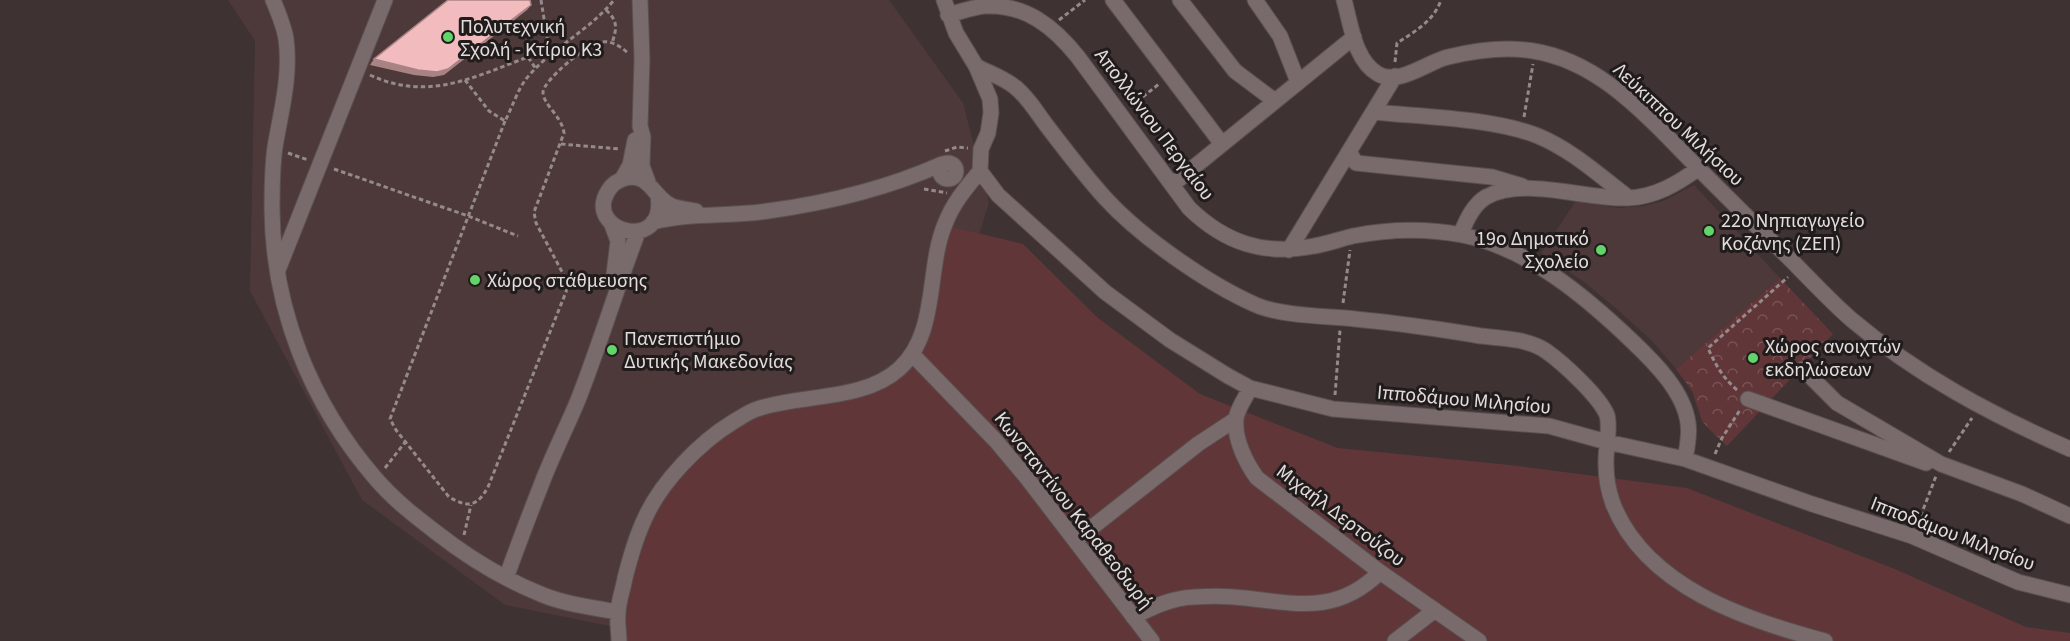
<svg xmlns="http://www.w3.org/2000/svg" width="2070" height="641" font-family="'Source Sans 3',sans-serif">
  <defs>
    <pattern id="park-crowns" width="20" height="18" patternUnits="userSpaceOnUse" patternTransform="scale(1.5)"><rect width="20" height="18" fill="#613638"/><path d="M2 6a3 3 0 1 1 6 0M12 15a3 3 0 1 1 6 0" fill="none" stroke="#785254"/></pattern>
  </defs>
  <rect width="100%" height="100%" fill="#3f3232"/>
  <path fill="#4d3939" d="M 228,0 L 889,0 L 963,103 L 989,203 L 924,409 L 654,635 L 505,605 L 362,500 L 250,291 L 255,41 Z
    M 1694,185 L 1780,278 L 1676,369 L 1652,341 L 1618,310 L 1584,282 L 1541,253 L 1576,201 L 1618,208 L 1644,206 L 1663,201 Z"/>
  <path fill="#613638" d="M 944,225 L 1023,244 L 1098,318 L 1200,394 L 1338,448 L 1510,465 L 1687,488 L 1895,569 L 2026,627 L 2070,633 L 2070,641 L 619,641 L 627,572 L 669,481 L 755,409 L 859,389 L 912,354 Z"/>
  <path fill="url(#park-crowns)" d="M 1780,278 L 1833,334 L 1727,446 L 1710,430 L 1702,421 L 1692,391 L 1676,369 Z"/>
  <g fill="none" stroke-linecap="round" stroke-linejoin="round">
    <defs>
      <path id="minor" d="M 273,0 C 278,12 284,26 286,39 C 291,76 281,111 275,147 C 272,167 272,189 272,210 C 273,310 311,404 376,479 C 394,500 416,517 437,533 C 469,558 505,580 543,595 C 565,604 594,608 618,612
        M 640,0 L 642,59 L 640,126 L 643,137 L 642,166 L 648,182
        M 944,0 L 956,33 L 976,66 L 990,99 L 991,113 L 988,133 L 981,149 L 980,171
        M 1113,0 L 1222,144
        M 1180,0 L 1235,71 L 1275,101
        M 1255,0 L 1280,36 L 1298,82
        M 1344,0 C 1351,24 1354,60 1378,74 C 1399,86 1427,62 1448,57 C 1509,42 1557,46 1610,85 C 1641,108 1670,139 1697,167 C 1728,198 1758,228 1789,258 C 1810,279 1830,301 1852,320 C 1917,375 1992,415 2070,449
        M 948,15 C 960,12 973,7 985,6 C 1026,4 1054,27 1078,57 L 1189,208 C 1225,243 1264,256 1314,246 C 1327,244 1340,239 1353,236 C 1389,229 1426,228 1462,235 C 1528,248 1585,296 1633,342 C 1655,363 1684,392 1688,423 C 1690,435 1687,448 1685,459
        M 976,66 C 989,73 1004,78 1015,87 C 1028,97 1037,113 1047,126 C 1066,151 1085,176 1106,199 C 1141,237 1208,284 1256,305 C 1281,316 1327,316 1355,319 C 1397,323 1439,329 1481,336 C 1502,338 1529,339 1546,351 C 1563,363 1599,396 1607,415 C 1611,428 1605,451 1606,465 C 1606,477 1609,493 1613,504 C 1646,587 1746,620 1825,641
        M 1373,112 C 1423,117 1493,118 1538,136 C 1572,150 1600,176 1629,198
        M 1349,152 L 1356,163 L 1492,177 L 1522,186
        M940 171a8 8 0 1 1 16 0a8 8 0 1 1-16 0Z
        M 980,171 L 998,195 L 1105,292 L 1170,340 L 1228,376 L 1250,388 L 1333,409 L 1549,426 L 1607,442 L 1685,459 L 1812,504 L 1912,536 L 2018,582 L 2070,595
        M 622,179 L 630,165 L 635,140
        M 1172,185 L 1354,37
        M 658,196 C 667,254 583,232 608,191 C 612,184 618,180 626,178 C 649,173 653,196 670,205 C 677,209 688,209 696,211
        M 653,222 C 691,212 730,217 768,211 C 827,203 888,188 942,164
        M 612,225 L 618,241 L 614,274
        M 1461,234 C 1466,220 1473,205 1486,197 C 1523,176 1587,200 1628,198 C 1655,197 1677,184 1699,168
        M 1289,250 L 1395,76
        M 278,270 L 385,0
        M 912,354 L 996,441 L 1027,478 L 1152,641
        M 1803,369 L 1837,403 L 1941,464 L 2022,494 L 2070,516
        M 1250,388 C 1246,397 1237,409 1236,419 C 1234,439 1246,463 1257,478 L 1380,572 L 1479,641
        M 1748,399 L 1926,463
        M 1076,540 L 1198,444 L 1236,419
        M 506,578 C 517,548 528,518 540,488 C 551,458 566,429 578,400 C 600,344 617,287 638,232
        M 1133,617 C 1153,607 1171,598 1194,597 C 1210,596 1229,596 1245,598 C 1298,604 1338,614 1380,572
        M 619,641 C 619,632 617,623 618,614 C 618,602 623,590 625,578 C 630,558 636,537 645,518 C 661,482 700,442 733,422 C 740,418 748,412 757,409 C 801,394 864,401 899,369 C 939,333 926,269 945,224 C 953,203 966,188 980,171
        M 1395,641 L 1435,610"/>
    </defs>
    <use href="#minor" stroke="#5a5050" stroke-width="17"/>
    <path stroke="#958a8a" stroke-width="3" stroke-dasharray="4.5 3" stroke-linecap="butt" d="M 541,0 L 550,56
      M 606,10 C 618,21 617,28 612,43
      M 1059,20 L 1085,0
      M 1395,62 L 1397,43 C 1414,32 1434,21 1441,0
      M 370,75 C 428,102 474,77 528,57 L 536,69
      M 465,80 L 489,111 L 505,121 C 512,108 517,91 526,79 C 551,48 589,31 614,0
      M 1131,106 L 1159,84
      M 1524,117 L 1533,64
      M 505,121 L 390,419 L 396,430 L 449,497 C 468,508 477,507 488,487 L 566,292 L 568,283 L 536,223 L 534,212 L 564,133 C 562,116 543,105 543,92 C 544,80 585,46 598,43 C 609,39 619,45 628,53
      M 561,144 L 620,149
      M 945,151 L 957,147 L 968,148
      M 288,153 L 308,160
      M 334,169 L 468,216 L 518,236
      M 924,189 L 947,193
      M 1343,303 L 1350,250
      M 1737,390 C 1723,378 1715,364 1708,348 L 1788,277
      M 1335,395 L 1340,330
      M 1949,452 L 1972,418
      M 1715,454 L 1722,438 L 1740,410
      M 385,468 L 406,441
      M 1918,523 L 1936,476
      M 464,535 L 471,505"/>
    <use href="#minor" stroke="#796a6b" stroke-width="15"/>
  </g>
  <path fill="#a98384" d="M 531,5 L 527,10 L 444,75 L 433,77 L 414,75 L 370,65 L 374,59 Z"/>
  <path fill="#f2bbbd" stroke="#a98384" stroke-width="1.5" d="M 448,0 L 530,0 L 531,5 L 448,69 L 437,72 L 418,70 L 374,59 Z"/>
  <g fill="#62d469" stroke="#211c1c" stroke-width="2">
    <circle cx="448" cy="37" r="6"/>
    <circle cx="1709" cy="231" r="6"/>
    <circle cx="1601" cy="250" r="6"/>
    <circle cx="475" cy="280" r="6"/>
    <circle cx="612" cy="350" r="6"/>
    <circle cx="1753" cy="358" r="6"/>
  </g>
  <g text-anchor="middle" stroke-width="6" stroke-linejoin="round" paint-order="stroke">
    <g font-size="20" fill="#e4dcdc" stroke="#211c1c" text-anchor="start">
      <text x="460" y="33">Πολυτεχνική<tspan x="460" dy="23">Σχολή - Κτίριο Κ3</tspan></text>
      <text x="1721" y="227">22ο Νηπιαγωγείο<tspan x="1721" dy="23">Κοζάνης (ΖΕΠ)</tspan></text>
      <text x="1589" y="245" text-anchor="end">19ο Δημοτικό<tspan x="1589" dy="23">Σχολείο</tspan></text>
      <text x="487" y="287">Χώρος στάθμευσης</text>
      <text x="624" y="345">Πανεπιστήμιο<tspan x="624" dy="23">Δυτικής Μακεδονίας</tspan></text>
      <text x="1765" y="353">Χώρος ανοιχτών<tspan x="1765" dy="23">εκδηλώσεων</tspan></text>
    </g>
    <g font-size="20" fill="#e4dcdc" stroke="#211c1c">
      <text transform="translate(1155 124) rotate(53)" y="7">Απολλώνιου Περγαίου</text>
      <text transform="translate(1679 124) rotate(43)" y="7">Λεύκιππου Μιλήσιου</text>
      <text transform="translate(1464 399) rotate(5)" y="7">Ιπποδάμου Μιλησίου</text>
      <text transform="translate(1074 510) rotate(52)" y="7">Κωνσταντίνου Καραθεοδωρή</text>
      <text transform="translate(1341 515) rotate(37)" y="7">Μιχαήλ Δερτούζου</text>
      <text transform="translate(1953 533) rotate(21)" y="7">Ιπποδάμου Μιλησίου</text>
    </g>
  </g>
</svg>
